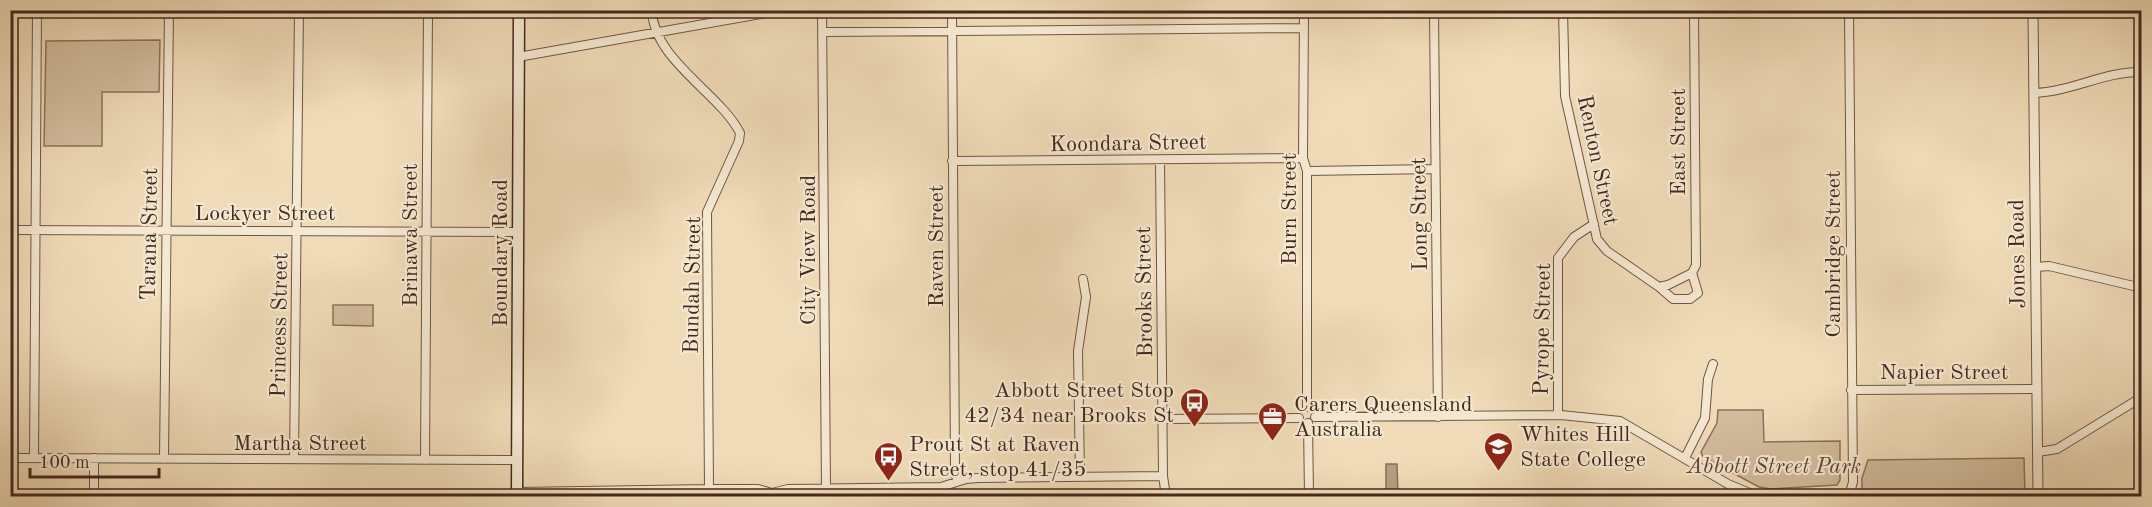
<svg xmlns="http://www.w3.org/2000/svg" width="2152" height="507" font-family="'Old Standard TT',serif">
  <rect width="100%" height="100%" fill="#f0dbb8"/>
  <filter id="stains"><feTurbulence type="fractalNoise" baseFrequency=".00333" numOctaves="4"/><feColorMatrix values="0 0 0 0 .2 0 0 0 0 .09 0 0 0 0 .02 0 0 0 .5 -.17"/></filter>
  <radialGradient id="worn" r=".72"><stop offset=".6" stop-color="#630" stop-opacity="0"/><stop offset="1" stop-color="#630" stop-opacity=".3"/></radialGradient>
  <path fill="#d3bd9e" stroke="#8c735e" stroke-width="1.5" d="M 160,40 L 159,92 L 102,92 L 102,146 L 44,146 L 46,41 Z
    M 333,305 L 373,305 L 373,326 L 333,325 Z
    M 1718,410 L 1763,410 L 1764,442 L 1840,441 L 1840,480 L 1837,485 L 1771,489 L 1759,487 L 1703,457 L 1701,452 L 1717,423 Z
    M 2024,458 L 2025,496 L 1862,496 L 1862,478 L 1868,460 Z"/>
  <path fill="#b69e84" stroke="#896f5b" stroke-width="1.5" d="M 1386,464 L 1397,464 L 1398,496 L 1386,496 Z"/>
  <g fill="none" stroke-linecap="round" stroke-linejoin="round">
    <defs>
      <path id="minor" d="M 652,10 C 653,60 720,93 740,133 L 739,141 L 707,212 L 709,489
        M 822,10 L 826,488
        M 952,10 L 955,467 L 957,481
        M 1304,10 L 1303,158 L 1307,171 L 1307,407
        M 1434,10 L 1438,417
        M 1563,10 L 1565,96 L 1597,239 L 1607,251 L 1659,287 L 1668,285 L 1692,273
        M 823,32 L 1304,28
        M 518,57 L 783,10
        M 2034,93 C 2071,92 2105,71 2142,72
        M 1160,160 L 1163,476 L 1166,496
        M 952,161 L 1303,158
        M 1307,171 L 1435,169
        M 10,230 L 519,232
        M 2036,267 L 2049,266 L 2142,288
        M 1692,273 L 1696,265 L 1694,10
        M 1659,287 L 1673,299 L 1690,299 L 1698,293 L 1692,273
        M 1851,390 L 2037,389
        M 1558,415 L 1558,258 L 1574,237 L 1594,224
        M 1315,417 L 1561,415 L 1620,421 L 1728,484 L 1757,496
        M 1162,419 L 1299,418
        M 1308,423 L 1309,496
        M 2038,452 L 2057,449 L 2142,397
        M 10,458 L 518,460
        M 34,458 L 37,10
        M 1685,458 L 1705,418 L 1708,379 L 1713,364
        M 164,459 L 169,10
        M 294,459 L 299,10
        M 425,460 L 428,10
        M 1080,477 L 1078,351 L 1086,297 L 1083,279
        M 518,492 L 709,489 L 758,489 L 772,493 L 788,489 L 941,487 L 966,479 L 978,478 L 1163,476
        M 94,496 L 94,458
        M 1849,496 L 1853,482 L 1849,10"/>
      <path id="tertiary" d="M 2033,10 L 2038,496"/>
      <path id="secondary" d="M 517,496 L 519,10"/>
    </defs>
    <use href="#minor" stroke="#705644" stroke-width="10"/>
    <use href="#tertiary" stroke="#705644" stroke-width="11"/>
    <use href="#secondary" stroke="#45291e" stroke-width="13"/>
    <use href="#minor" stroke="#f5e8d1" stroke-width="8"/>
    <use href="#tertiary" stroke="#f5e8d1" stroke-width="9"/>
    <use href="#secondary" stroke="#f5e8d1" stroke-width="10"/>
  </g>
  <defs>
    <symbol id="bus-pin" viewBox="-11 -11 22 30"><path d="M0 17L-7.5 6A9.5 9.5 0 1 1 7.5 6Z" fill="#8f2418" stroke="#f5e8d1"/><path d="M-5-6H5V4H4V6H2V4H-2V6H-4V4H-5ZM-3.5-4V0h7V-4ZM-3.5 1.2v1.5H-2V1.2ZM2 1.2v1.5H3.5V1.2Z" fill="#fff"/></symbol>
    <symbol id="office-pin" viewBox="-11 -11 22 30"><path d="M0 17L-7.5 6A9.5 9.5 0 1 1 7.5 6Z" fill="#8f2418" stroke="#f5e8d1"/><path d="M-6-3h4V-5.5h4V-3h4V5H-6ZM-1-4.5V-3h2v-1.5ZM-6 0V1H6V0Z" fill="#fff"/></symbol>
    <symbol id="school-pin" viewBox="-11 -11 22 30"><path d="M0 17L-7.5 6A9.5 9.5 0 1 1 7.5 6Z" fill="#8f2418" stroke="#f5e8d1"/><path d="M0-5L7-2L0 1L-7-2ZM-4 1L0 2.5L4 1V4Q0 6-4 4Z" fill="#fff"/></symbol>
  </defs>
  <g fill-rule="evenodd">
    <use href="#bus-pin" x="1178" y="386" width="33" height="45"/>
    <use href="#office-pin" x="1256" y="400" width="33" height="45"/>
    <use href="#school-pin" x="1482" y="430" width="33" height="45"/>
    <use href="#bus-pin" x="872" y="440" width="33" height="45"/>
  </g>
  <g text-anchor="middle" stroke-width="4.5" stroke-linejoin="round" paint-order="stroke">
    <g font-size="22" fill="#45291e" stroke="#f5e8d1">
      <text transform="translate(1128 142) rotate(-1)" y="8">Koondara Street</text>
      <text transform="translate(1677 142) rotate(-90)" y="8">East Street</text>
      <text transform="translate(1599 160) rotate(78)" y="8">Renton Street</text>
      <text transform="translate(1288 209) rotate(-90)" y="8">Burn Street</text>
      <text x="265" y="220">Lockyer Street</text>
      <text transform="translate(1418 214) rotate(-91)" y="8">Long Street</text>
      <text transform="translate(148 234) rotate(-89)" y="8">Tarana Street</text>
      <text transform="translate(409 235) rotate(-90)" y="8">Brinawa Street</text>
      <text transform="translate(935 246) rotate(-90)" y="8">Raven Street</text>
      <text transform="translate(807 250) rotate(-90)" y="8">City View Road</text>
      <text transform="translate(499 253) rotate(-90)" y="8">Boundary Road</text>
      <text transform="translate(1832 254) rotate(-90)" y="8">Cambridge Street</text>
      <text transform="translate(2016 254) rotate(-91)" y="8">Jones Road</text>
      <text transform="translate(691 285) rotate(-89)" y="8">Bundah Street</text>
      <text transform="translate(1143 292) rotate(-91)" y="8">Brooks Street</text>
      <text transform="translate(278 325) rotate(-89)" y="8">Princess Street</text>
      <text transform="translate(1541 329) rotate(-89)" y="8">Pyrope Street</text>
      <text x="1944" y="379">Napier Street</text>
      <text x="300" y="450">Martha Street</text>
    </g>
    <g font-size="22" fill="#45291e" stroke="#f5e8d1" text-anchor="start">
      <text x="1174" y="397" text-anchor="end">Abbott Street Stop<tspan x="1174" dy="25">42/34 near Brooks St</tspan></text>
      <text x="1294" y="411">Carers Queensland<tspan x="1294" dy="25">Australia</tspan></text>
      <text x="1520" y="441">Whites Hill<tspan x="1520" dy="25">State College</tspan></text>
      <text x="909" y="451">Prout St at Raven<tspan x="909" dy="25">Street, stop 41/35</tspan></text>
    </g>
    <g font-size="22" font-style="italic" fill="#614738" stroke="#f5e8d1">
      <text x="1774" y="473">Abbott Street Park</text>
    </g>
  </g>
  <rect width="2152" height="507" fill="none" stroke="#f0dbb8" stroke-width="36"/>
  <rect x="12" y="12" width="2128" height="483" fill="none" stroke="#45291e" stroke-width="3"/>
  <rect x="18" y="18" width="2116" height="471" fill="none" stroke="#45291e" stroke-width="1.5"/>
  <path d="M30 468v9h129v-9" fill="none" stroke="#45291e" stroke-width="3"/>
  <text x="39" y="468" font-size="18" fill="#45291e" stroke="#f5e8d1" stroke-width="4.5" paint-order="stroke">100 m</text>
  <rect width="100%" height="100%" filter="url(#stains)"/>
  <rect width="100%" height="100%" fill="url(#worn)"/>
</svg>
